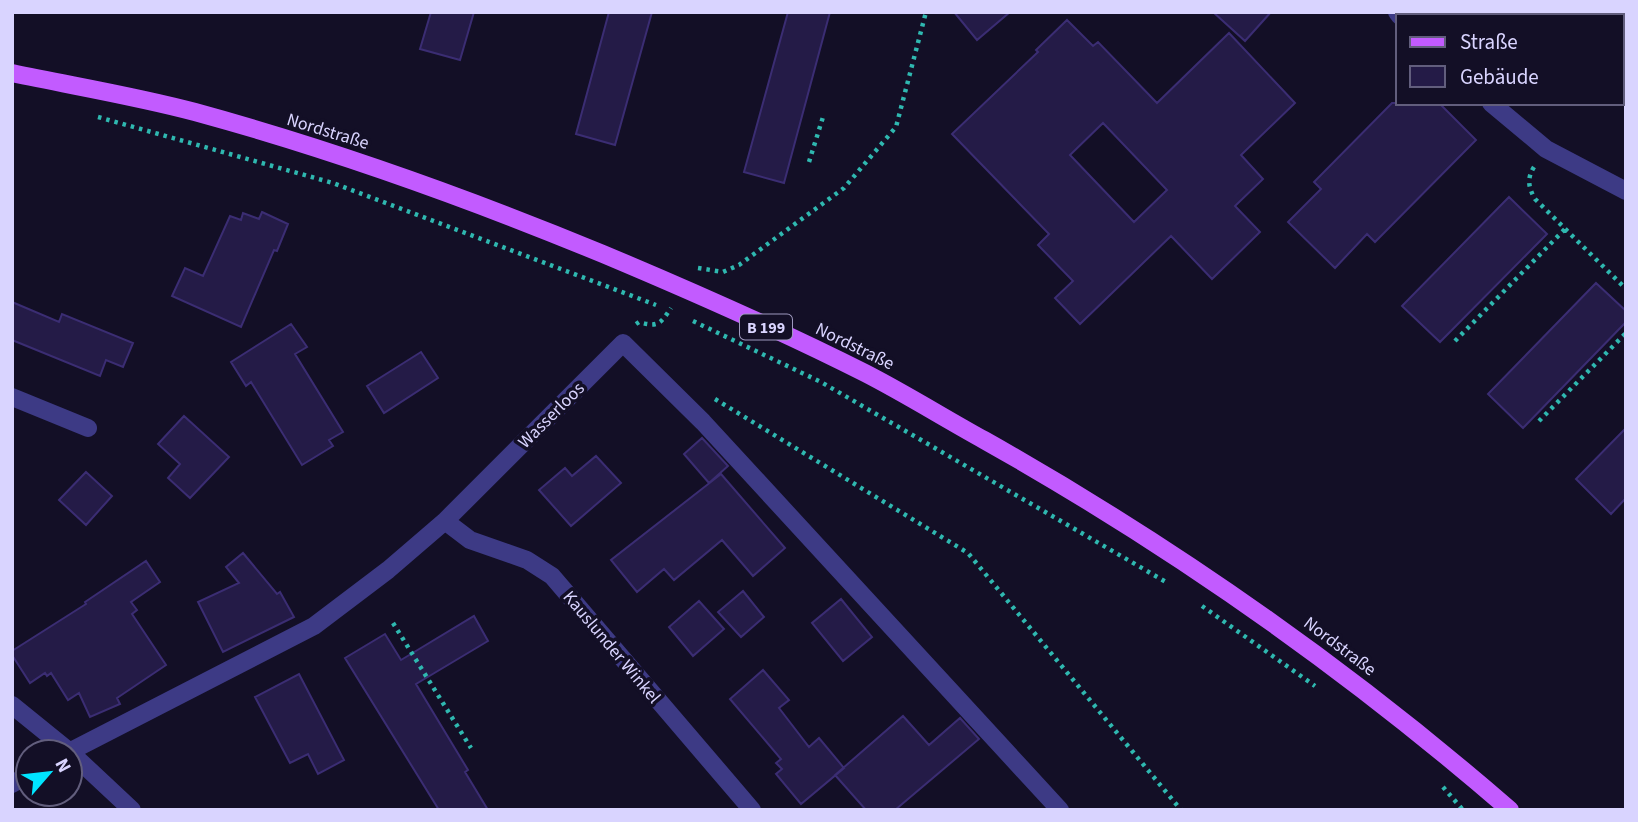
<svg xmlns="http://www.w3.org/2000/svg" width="1638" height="822" font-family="'Source Sans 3',sans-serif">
  <rect width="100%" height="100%" fill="#130f26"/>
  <path fill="#241b47" stroke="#3b2d73" stroke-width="2" fill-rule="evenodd" d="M 431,12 L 474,12 L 460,60 L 420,49 Z
    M 609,12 L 652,12 L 615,145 L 576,134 Z
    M 788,12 L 830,12 L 784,183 L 744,172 Z
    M 954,12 L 1010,12 L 977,40 Z
    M 1213,12 L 1271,12 L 1245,41 Z
    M 1067,20 L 1093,46 L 1098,42 L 1157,103 L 1229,33 L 1295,103 L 1241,155 L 1263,179 L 1235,206 L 1260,232 L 1212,279 L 1171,236 L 1080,324 L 1055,298 L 1073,281 L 1038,245 L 1049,234 L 952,134 L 1038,52 L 1036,50 ZM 1103,123 L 1167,190 L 1134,222 L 1070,155 Z
    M 1392,103 L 1439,103 L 1476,140 L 1375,242 L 1367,234 L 1335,268 L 1288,222 L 1321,189 L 1314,182 Z
    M 1509,197 L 1547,234 L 1440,342 L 1402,306 Z
    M 262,212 L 288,224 L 277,251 L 274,250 L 241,327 L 172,296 L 185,268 L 203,276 L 230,216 L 241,220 L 243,213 L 259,219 Z
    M 1596,283 L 1626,311 L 1626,322 L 1523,428 L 1488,394 Z
    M 12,302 L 59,322 L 62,314 L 133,343 L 123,367 L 106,360 L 100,376 L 12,340 Z
    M 291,324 L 307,347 L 295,354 L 343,432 L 329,440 L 333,446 L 302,465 L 251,382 L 246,386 L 231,362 Z
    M 421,352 L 438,378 L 384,413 L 367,386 Z
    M 184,416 L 229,457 L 190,498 L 168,478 L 180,464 L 158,444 Z
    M 1626,428 L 1626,498 L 1611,514 L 1576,479 Z
    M 702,438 L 728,466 L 709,483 L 684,454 Z
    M 596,456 L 621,483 L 571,526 L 539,490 L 565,468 L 572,476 Z
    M 86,472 L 112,496 L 86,525 L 59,500 Z
    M 721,474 L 785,548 L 753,576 L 722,540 L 674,580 L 664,569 L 637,592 L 611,560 Z
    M 243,553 L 277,594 L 280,592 L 294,617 L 223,652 L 198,602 L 239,583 L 226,567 Z
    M 146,561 L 160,582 L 131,602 L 137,610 L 132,614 L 166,665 L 117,698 L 120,704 L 90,717 L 79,693 L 68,700 L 51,673 L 47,676 L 45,673 L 30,683 L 12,655 L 12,651 L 86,604 L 85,602 Z
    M 743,591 L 764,617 L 741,637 L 718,612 Z
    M 841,599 L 872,637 L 843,661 L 812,623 Z
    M 699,601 L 724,629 L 693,656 L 669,627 Z
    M 474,616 L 488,641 L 416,684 L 468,770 L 465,772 L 488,810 L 439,810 L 345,658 L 385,634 L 401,660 Z
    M 763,670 L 789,700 L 779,708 L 809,747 L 819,738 L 844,768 L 801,804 L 776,774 L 782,769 L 776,763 L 781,759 L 730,699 Z
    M 299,674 L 344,760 L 318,774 L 308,754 L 290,763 L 255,697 Z
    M 903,716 L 929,745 L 960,718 L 979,739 L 895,810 L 866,810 L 835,775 Z"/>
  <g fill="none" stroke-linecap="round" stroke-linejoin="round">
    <path stroke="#2fb8b0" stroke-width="4.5" stroke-dasharray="3.5 5" stroke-linecap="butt" d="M 98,117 L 333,183 L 656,305
      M 809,162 L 823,117
      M 1534,167 C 1527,178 1528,187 1535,199 L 1626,289
      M 698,268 L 723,272 L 739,265 L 844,188 L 896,127 L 926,12
      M 693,321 L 821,382 L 1166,582
      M 636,324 L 639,322 C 658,328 661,323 671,308
      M 1455,341 L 1565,229
      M 715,399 L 968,553 L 1181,810
      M 1539,421 L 1626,333
      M 1202,606 L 1315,686
      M 393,623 L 471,748
      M 1443,787 L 1463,810"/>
    <path stroke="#3d3a85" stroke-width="18" d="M 1397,12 L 1400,16
      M 1491,103 L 1546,149 L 1626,191
      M 12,397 L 88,428
      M 445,521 L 470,540 L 527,560 L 552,576 L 752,810
      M 12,705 L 70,752 L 132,810
      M 69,752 L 314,626 L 388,570 L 445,521 L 623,343 L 703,422 L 1060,810
      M 12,784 L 28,775"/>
    <path stroke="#c25bff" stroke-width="18" d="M 12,73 C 73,86 135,96 195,112 C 334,150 470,199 603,254 C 691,291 780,330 865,373 C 906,394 944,418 984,440 C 1174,547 1345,667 1510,810"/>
  </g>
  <g text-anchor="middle" stroke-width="7" stroke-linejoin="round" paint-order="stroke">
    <rect fill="#130f26" stroke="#9e99be" stroke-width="2" x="740" y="314.5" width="52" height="25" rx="5"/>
    <g font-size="16" font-weight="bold" fill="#d9d4ff">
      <text x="766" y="333">B 199</text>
    </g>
    <g font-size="18" fill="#d9d4ff" stroke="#130f26">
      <text transform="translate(328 131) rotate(17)" y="6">Nordstraße</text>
      <text transform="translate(855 346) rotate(26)" y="6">Nordstraße</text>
      <text transform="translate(551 415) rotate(-45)" y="6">Wasserloos</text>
      <text transform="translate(1340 646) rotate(37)" y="6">Nordstraße</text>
      <text transform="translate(612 647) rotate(50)" y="6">Kauslunder Winkel</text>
    </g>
  </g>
  <rect width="1638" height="822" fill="none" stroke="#d9d4ff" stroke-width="28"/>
  <rect x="1396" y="14" width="228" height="91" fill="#130f26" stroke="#625e7d" stroke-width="2"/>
  <rect x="1410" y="37" width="35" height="10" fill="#c25bff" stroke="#625e7d" stroke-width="2"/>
  <text x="1460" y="49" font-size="21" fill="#d9d4ff">Straße</text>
  <rect x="1410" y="66" width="35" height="21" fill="#241b47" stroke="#625e7d" stroke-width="2"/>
  <text x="1460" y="84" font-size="21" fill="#d9d4ff">Gebäude</text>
  <g transform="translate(49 773) rotate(62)"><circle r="33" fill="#130f26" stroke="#625e7d" stroke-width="2"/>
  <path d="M0-5L12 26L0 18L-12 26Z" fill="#00e5ff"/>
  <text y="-10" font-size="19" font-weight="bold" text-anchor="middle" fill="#d9d4ff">N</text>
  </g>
</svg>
